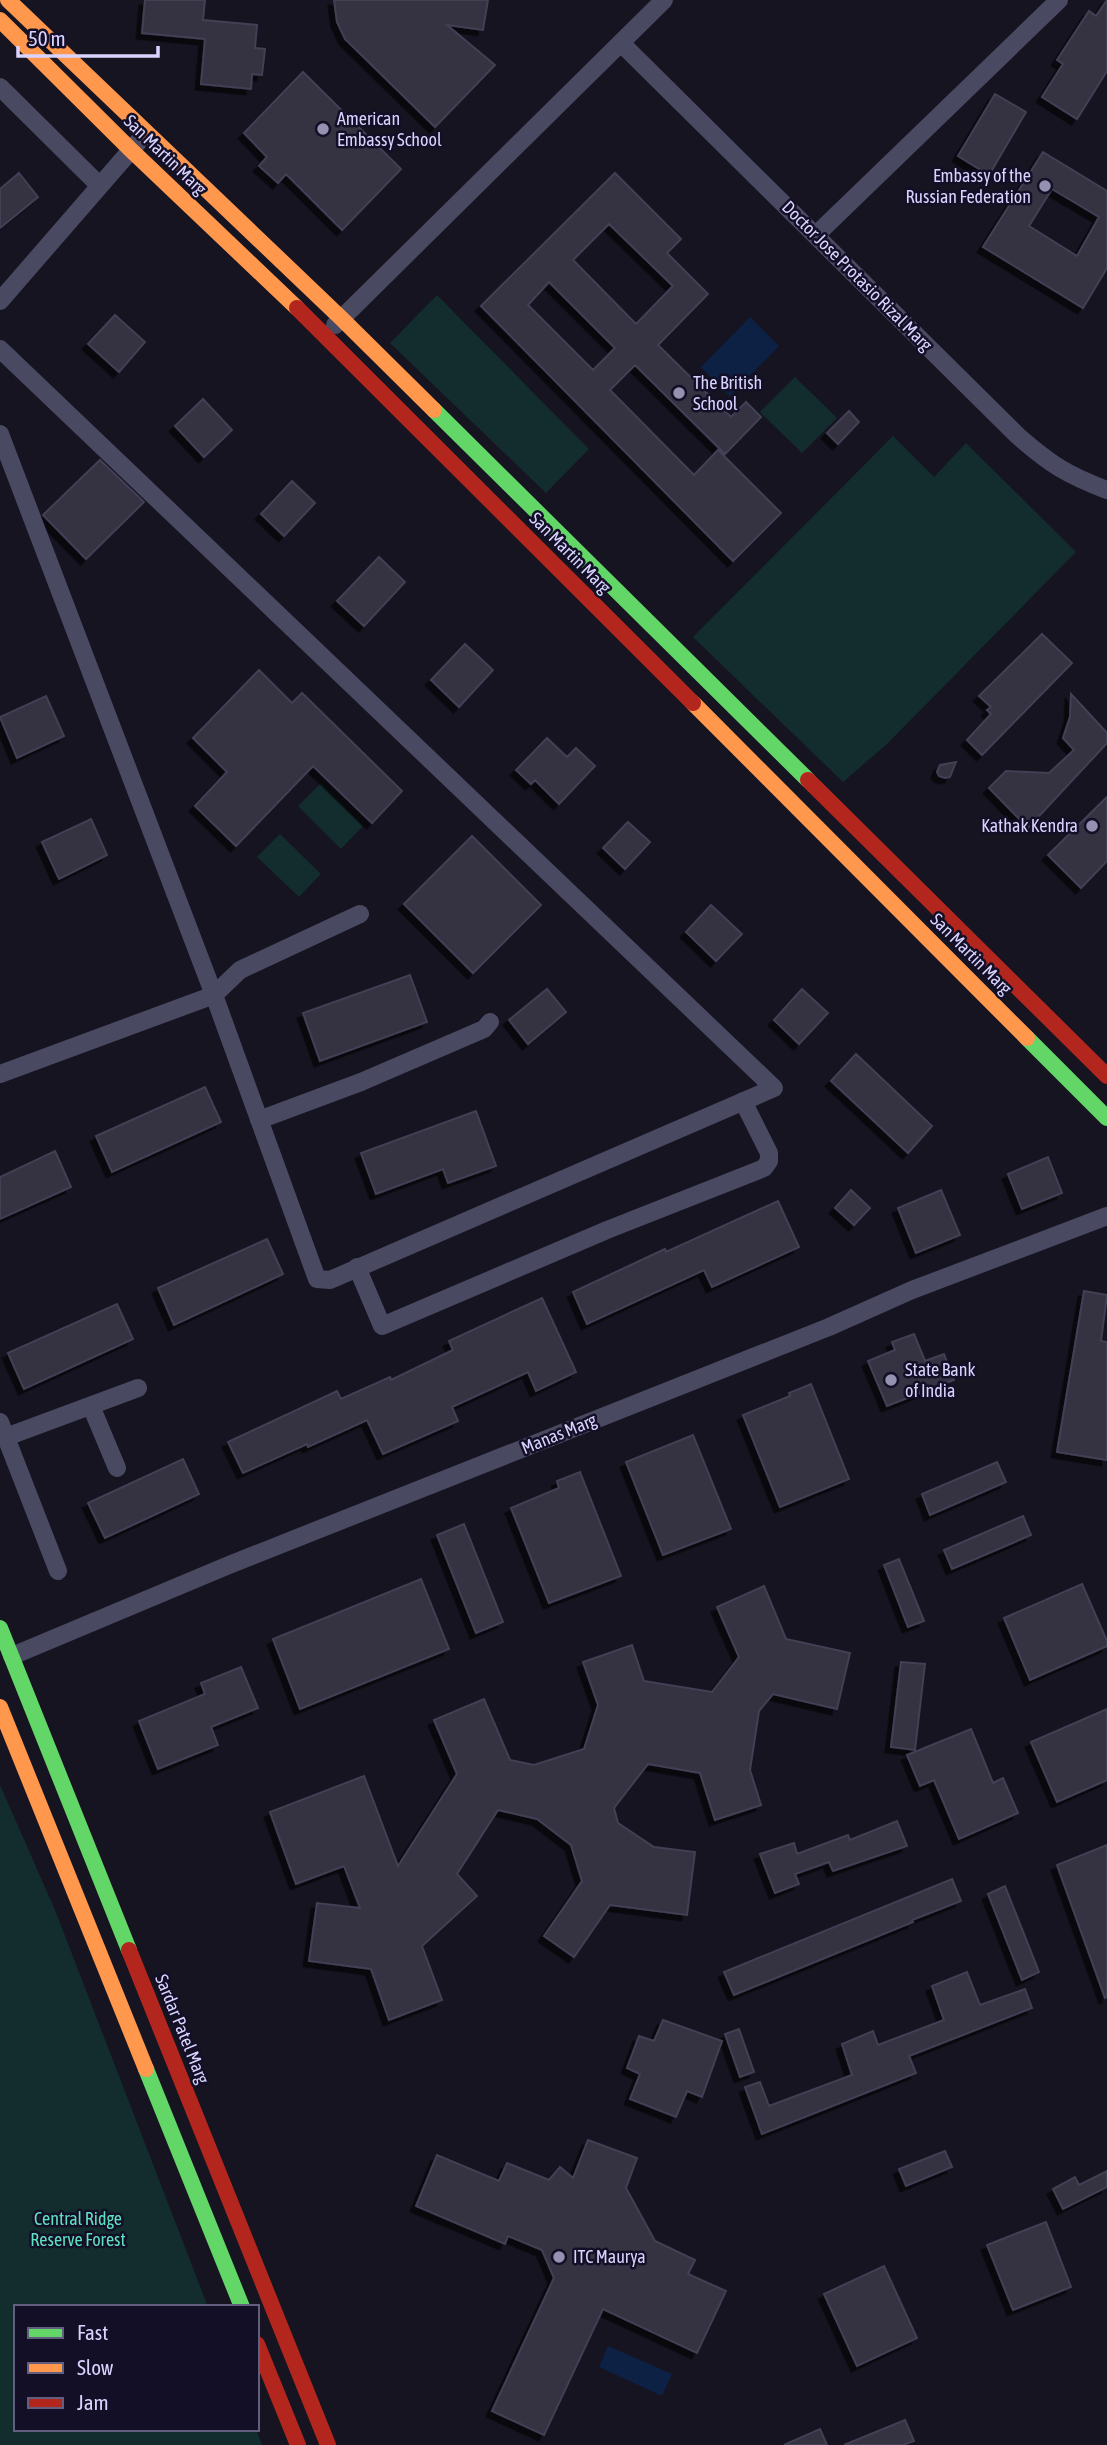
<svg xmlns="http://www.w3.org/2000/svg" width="1107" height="2445" font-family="'Asap Condensed',sans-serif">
  <defs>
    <filter id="shadow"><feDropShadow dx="-5.5" dy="5.5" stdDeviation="0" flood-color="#0009"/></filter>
  </defs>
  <rect width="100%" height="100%" fill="#161421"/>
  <path fill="#132c2d" d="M 437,295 L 589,449 L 546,493 L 390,343 Z
    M 795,377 L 837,418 L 802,453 L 760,412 Z
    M 893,436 L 934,477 L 966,443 L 1076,552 L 887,744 L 843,782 L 693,637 Z
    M 321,783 L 363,826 L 341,849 L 298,806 Z
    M 280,834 L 321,874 L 299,897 L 257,857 Z
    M 0,1785 L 55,1910 L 208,2307 L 16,2307 L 16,2429 L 256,2429 L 262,2445 L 0,2445 Z"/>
  <path fill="#0d2144" d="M 750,317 L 779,346 L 730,396 L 701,367 Z
    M 608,2346 L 672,2374 L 662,2396 L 599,2367 Z"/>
  <path fill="#343243" stroke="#433f54" stroke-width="2" fill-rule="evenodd" filter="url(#shadow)" d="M 145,0 L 205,0 L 203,20 L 257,25 L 255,48 L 265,49 L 262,75 L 252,74 L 251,89 L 201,84 L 205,39 L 142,33 Z
    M 334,0 L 488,0 L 483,30 L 447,25 L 495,65 L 435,127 L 345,39 L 337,22 Z
    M 1107,0 L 1107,71 L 1077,119 L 1042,97 L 1063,64 L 1057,60 L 1089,11 L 1096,16 Z
    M 303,72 L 401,169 L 342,230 L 286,174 L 278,183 L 259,166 L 267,157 L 244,133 Z
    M 995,94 L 1026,112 L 989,175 L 958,156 Z
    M 1043,152 L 1107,191 L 1107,268 L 1083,308 L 983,247 ZM 1052,189 L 1099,217 L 1077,256 L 1029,226 Z
    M 19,173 L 38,197 L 0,228 L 0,189 Z
    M 615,173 L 681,239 L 667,253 L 708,294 L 658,345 L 731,417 L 746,402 L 761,417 L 725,454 L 635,365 L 610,390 L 694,475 L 718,450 L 781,513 L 733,561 L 481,306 ZM 609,224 L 673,286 L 636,324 L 573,260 ZM 549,282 L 615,348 L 593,370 L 528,305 Z
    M 115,315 L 145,342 L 119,372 L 88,344 Z
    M 203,399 L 232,430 L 204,457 L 175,426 Z
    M 849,411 L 859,422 L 838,444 L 827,433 Z
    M 100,460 L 144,502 L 86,559 L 43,515 Z
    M 292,481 L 315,503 L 284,536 L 261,514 Z
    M 379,557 L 405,582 L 364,626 L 337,601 Z
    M 1042,634 L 1072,663 L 982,755 L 967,740 L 991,714 L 987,710 L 991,707 L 979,696 Z
    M 465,644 L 493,670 L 459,707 L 431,680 Z
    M 259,670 L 292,703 L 302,693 L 402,791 L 372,823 L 313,766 L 236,846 L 195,806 L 227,772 L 193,738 Z
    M 1071,694 L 1107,733 L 1107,743 L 1028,828 L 989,788 L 1006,771 L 1049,773 L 1074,750 L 1063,738 L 1070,717 Z
    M 46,696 L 64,736 L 17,758 L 0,717 Z
    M 547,738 L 567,757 L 576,748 L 595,766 L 559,804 L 535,780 L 531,784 L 516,770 Z
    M 956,762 L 950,777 L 945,778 L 939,776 L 937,772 L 940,765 Z
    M 1107,797 L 1107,861 L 1081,888 L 1048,855 Z
    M 91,819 L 107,855 L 59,879 L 42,842 Z
    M 628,822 L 650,842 L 625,869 L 603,848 Z
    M 472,836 L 541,905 L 473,973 L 404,904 Z
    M 711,905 L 742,934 L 716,961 L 686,932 Z
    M 410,975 L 427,1022 L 320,1061 L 303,1013 Z
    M 547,989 L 566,1012 L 528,1044 L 509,1020 Z
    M 802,989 L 828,1013 L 799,1044 L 774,1020 Z
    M 856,1054 L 932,1126 L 908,1153 L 831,1081 Z
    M 205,1087 L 221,1122 L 112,1172 L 96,1136 Z
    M 476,1111 L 496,1166 L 448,1183 L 443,1169 L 376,1194 L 361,1153 Z
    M 55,1151 L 71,1187 L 0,1219 L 0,1177 Z
    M 1048,1157 L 1062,1193 L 1022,1209 L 1008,1174 Z
    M 851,1190 L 870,1208 L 854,1225 L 835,1208 Z
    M 941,1190 L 960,1235 L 916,1253 L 898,1208 Z
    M 778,1201 L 799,1247 L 712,1287 L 704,1270 L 587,1324 L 573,1292 L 665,1249 L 666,1252 Z
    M 267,1239 L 283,1274 L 174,1325 L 158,1288 Z
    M 1084,1291 L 1107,1295 L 1101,1341 L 1107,1342 L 1107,1460 L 1057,1452 Z
    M 542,1298 L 576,1372 L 536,1391 L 528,1372 L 452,1407 L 458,1421 L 383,1454 L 367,1420 L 308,1447 L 307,1444 L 243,1473 L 228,1442 L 337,1391 L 341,1399 L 390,1377 L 391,1380 L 453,1350 L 449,1341 Z
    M 117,1304 L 133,1339 L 24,1389 L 8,1353 Z
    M 914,1334 L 925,1361 L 944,1354 L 954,1380 L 887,1406 L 868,1361 L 895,1350 L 892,1342 Z
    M 811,1384 L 849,1479 L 780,1507 L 743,1415 L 790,1396 L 789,1393 Z
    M 693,1435 L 731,1529 L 663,1555 L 626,1462 Z
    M 183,1459 L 199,1494 L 105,1538 L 88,1503 Z
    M 997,1462 L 1006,1482 L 930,1515 L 922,1494 Z
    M 580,1472 L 621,1576 L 549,1603 L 511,1508 L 559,1488 L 557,1481 Z
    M 1023,1516 L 1031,1535 L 952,1569 L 944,1550 Z
    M 464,1524 L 503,1622 L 476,1633 L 437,1535 Z
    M 899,1559 L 924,1621 L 908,1627 L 884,1565 Z
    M 421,1579 L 449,1649 L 300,1709 L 273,1639 Z
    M 1082,1584 L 1107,1641 L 1107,1646 L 1030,1680 L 1004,1618 Z
    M 764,1586 L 786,1639 L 850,1653 L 837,1709 L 773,1694 L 759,1711 L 750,1770 L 761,1805 L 715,1820 L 700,1773 L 648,1764 L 614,1808 L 618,1823 L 654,1847 L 695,1852 L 687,1915 L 610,1905 L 574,1957 L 544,1936 L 582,1881 L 571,1845 L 537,1819 L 498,1810 L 457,1874 L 477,1896 L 422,1946 L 442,2000 L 389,2020 L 371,1969 L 309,1961 L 317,1903 L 360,1908 L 344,1866 L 296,1884 L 270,1812 L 364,1776 L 398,1866 L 457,1774 L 434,1720 L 484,1699 L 510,1760 L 534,1765 L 584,1749 L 598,1705 L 583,1662 L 632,1645 L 644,1681 L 712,1692 L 739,1657 L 717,1607 Z
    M 901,1662 L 925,1664 L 915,1750 L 891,1747 Z
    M 241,1667 L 258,1708 L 211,1727 L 218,1745 L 158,1769 L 139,1721 L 205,1694 L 201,1683 Z
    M 1107,1709 L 1107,1780 L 1057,1802 L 1031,1742 Z
    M 971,1729 L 993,1783 L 1003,1778 L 1018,1813 L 959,1839 L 934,1780 L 920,1786 L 907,1755 Z
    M 897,1821 L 907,1846 L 833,1871 L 829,1862 L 795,1874 L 799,1884 L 775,1893 L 760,1854 L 794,1843 L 797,1854 L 848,1835 L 850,1840 Z
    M 1107,1845 L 1107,1997 L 1105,1998 L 1057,1865 Z
    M 952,1879 L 961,1901 L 912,1920 L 913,1922 L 734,1995 L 724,1972 Z
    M 1005,1886 L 1039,1972 L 1022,1980 L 988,1894 Z
    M 967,1972 L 980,2005 L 1025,1989 L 1032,2008 L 909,2056 L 916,2073 L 762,2134 L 745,2087 L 760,2082 L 769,2106 L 852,2075 L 842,2044 L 873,2031 L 878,2045 L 944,2020 L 932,1986 Z
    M 663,2020 L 722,2041 L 702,2097 L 687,2091 L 676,2117 L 630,2099 L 640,2074 L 627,2068 L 639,2036 L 654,2041 Z
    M 739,2029 L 754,2072 L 740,2077 L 725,2034 Z
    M 588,2140 L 637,2158 L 626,2188 L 655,2241 L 695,2260 L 688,2274 L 726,2291 L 697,2353 L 603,2309 L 544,2435 L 492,2411 L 554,2278 L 542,2250 L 508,2236 L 505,2244 L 416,2206 L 437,2155 L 499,2181 L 507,2163 L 549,2180 L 560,2167 L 573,2178 Z
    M 945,2151 L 952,2167 L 906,2186 L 899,2169 Z
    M 1107,2171 L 1107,2187 L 1063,2209 L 1053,2189 L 1075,2177 L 1079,2185 Z
    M 1046,2222 L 1071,2287 L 1013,2310 L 987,2245 Z
    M 884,2266 L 917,2338 L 857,2366 L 824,2294 Z
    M 905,2420 L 914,2441 L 903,2445 L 844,2445 Z
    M 820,2429 L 827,2445 L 784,2445 Z"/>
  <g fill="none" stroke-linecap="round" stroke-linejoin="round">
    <path stroke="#4a4962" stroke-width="18" d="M 621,43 L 1018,436 C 1050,464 1067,475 1107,490
      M 0,87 L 100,186
      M 816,235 L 1059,0
      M 0,301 L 138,142
      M 335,325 L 664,0
      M 0,349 L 774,1088 L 330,1280 L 317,1279 L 214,995 L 0,434
      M 0,1074 L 214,995 L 240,970 L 360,914
      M 259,1120 L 361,1082 L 484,1029 L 490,1022
      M 357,1267 L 382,1326 L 607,1230 L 764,1168 L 769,1161 L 769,1153 L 743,1101
      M 91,1406 L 117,1468
      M 0,1422 L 58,1571
      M 6,1437 L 138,1388
      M 12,1656 L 229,1565 L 829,1327 L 912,1290 L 1107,1216"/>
    <path stroke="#63d668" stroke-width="16" d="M 434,410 L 808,780
      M 1027,1038 L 1107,1118
      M 0,1628 L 129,1950
      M 146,2069 L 242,2307"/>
    <path stroke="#ff974d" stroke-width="16" d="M 8,0 L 342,319 L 434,410
      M 0,20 L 131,150 L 297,308
      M 693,703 L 1027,1038
      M 0,1707 L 146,2069"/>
    <path stroke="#b3261e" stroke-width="16" d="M 297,308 L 693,703
      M 808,780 L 1107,1076
      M 129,1950 L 328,2445
      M 257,2344 L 298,2445"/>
  </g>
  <g fill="#9591b1" stroke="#130f26" stroke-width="2.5">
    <circle cx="323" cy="129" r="7"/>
    <circle cx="1045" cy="186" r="7"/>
    <circle cx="679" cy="393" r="7"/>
    <circle cx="1092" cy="826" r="7"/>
    <circle cx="891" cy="1380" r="7"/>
    <circle cx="559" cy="2257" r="7"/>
  </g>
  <g text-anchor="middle" stroke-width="5" stroke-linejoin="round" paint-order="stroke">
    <g font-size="18" fill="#d9d4ff" stroke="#130f26" text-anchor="start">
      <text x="337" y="125">American<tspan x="337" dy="21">Embassy School</tspan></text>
      <text x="1031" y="182" text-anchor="end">Embassy of the<tspan x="1031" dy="21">Russian Federation</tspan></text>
      <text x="693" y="389">The British<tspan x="693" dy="21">School</tspan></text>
      <text x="1078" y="832" text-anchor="end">Kathak Kendra</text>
      <text x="905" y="1376">State Bank<tspan x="905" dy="21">of India</tspan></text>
      <text x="573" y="2263">ITC Maurya</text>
    </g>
    <g font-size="18" fill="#d9d4ff" stroke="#130f26">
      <text transform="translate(165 155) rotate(44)" y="6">San Martin Marg</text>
      <text transform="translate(857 276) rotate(45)" y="6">Doctor Jose Protasio Rizal Marg</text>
      <text transform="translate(570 553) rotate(45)" y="6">San Martin Marg</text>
      <text transform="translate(971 954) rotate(45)" y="6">San Martin Marg</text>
      <text transform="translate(559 1434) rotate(-22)" y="6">Manas Marg</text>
      <text transform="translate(182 2029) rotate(68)" y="6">Sardar Patel Marg</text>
    </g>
    <g font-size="18" fill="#5fe0c0" stroke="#130f26">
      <text x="78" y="2225">Central Ridge<tspan x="78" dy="21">Reserve Forest</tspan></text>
    </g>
  </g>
  <rect x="14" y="2305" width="245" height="126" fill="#130f26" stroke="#625e7d" stroke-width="2"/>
  <rect x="28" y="2328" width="35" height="10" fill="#63d668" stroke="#625e7d" stroke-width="2"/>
  <text x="77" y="2340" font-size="21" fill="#d9d4ff">Fast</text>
  <rect x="28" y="2363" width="35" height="10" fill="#ff974d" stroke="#625e7d" stroke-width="2"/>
  <text x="77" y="2375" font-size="21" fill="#d9d4ff">Slow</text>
  <rect x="28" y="2398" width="35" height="10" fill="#b3261e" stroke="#625e7d" stroke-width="2"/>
  <text x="77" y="2410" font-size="21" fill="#d9d4ff">Jam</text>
  <path d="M18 46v10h140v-10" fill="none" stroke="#d9d4ff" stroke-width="3.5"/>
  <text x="28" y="46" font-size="21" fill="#d9d4ff" stroke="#130f26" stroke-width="5" paint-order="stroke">50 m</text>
</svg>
